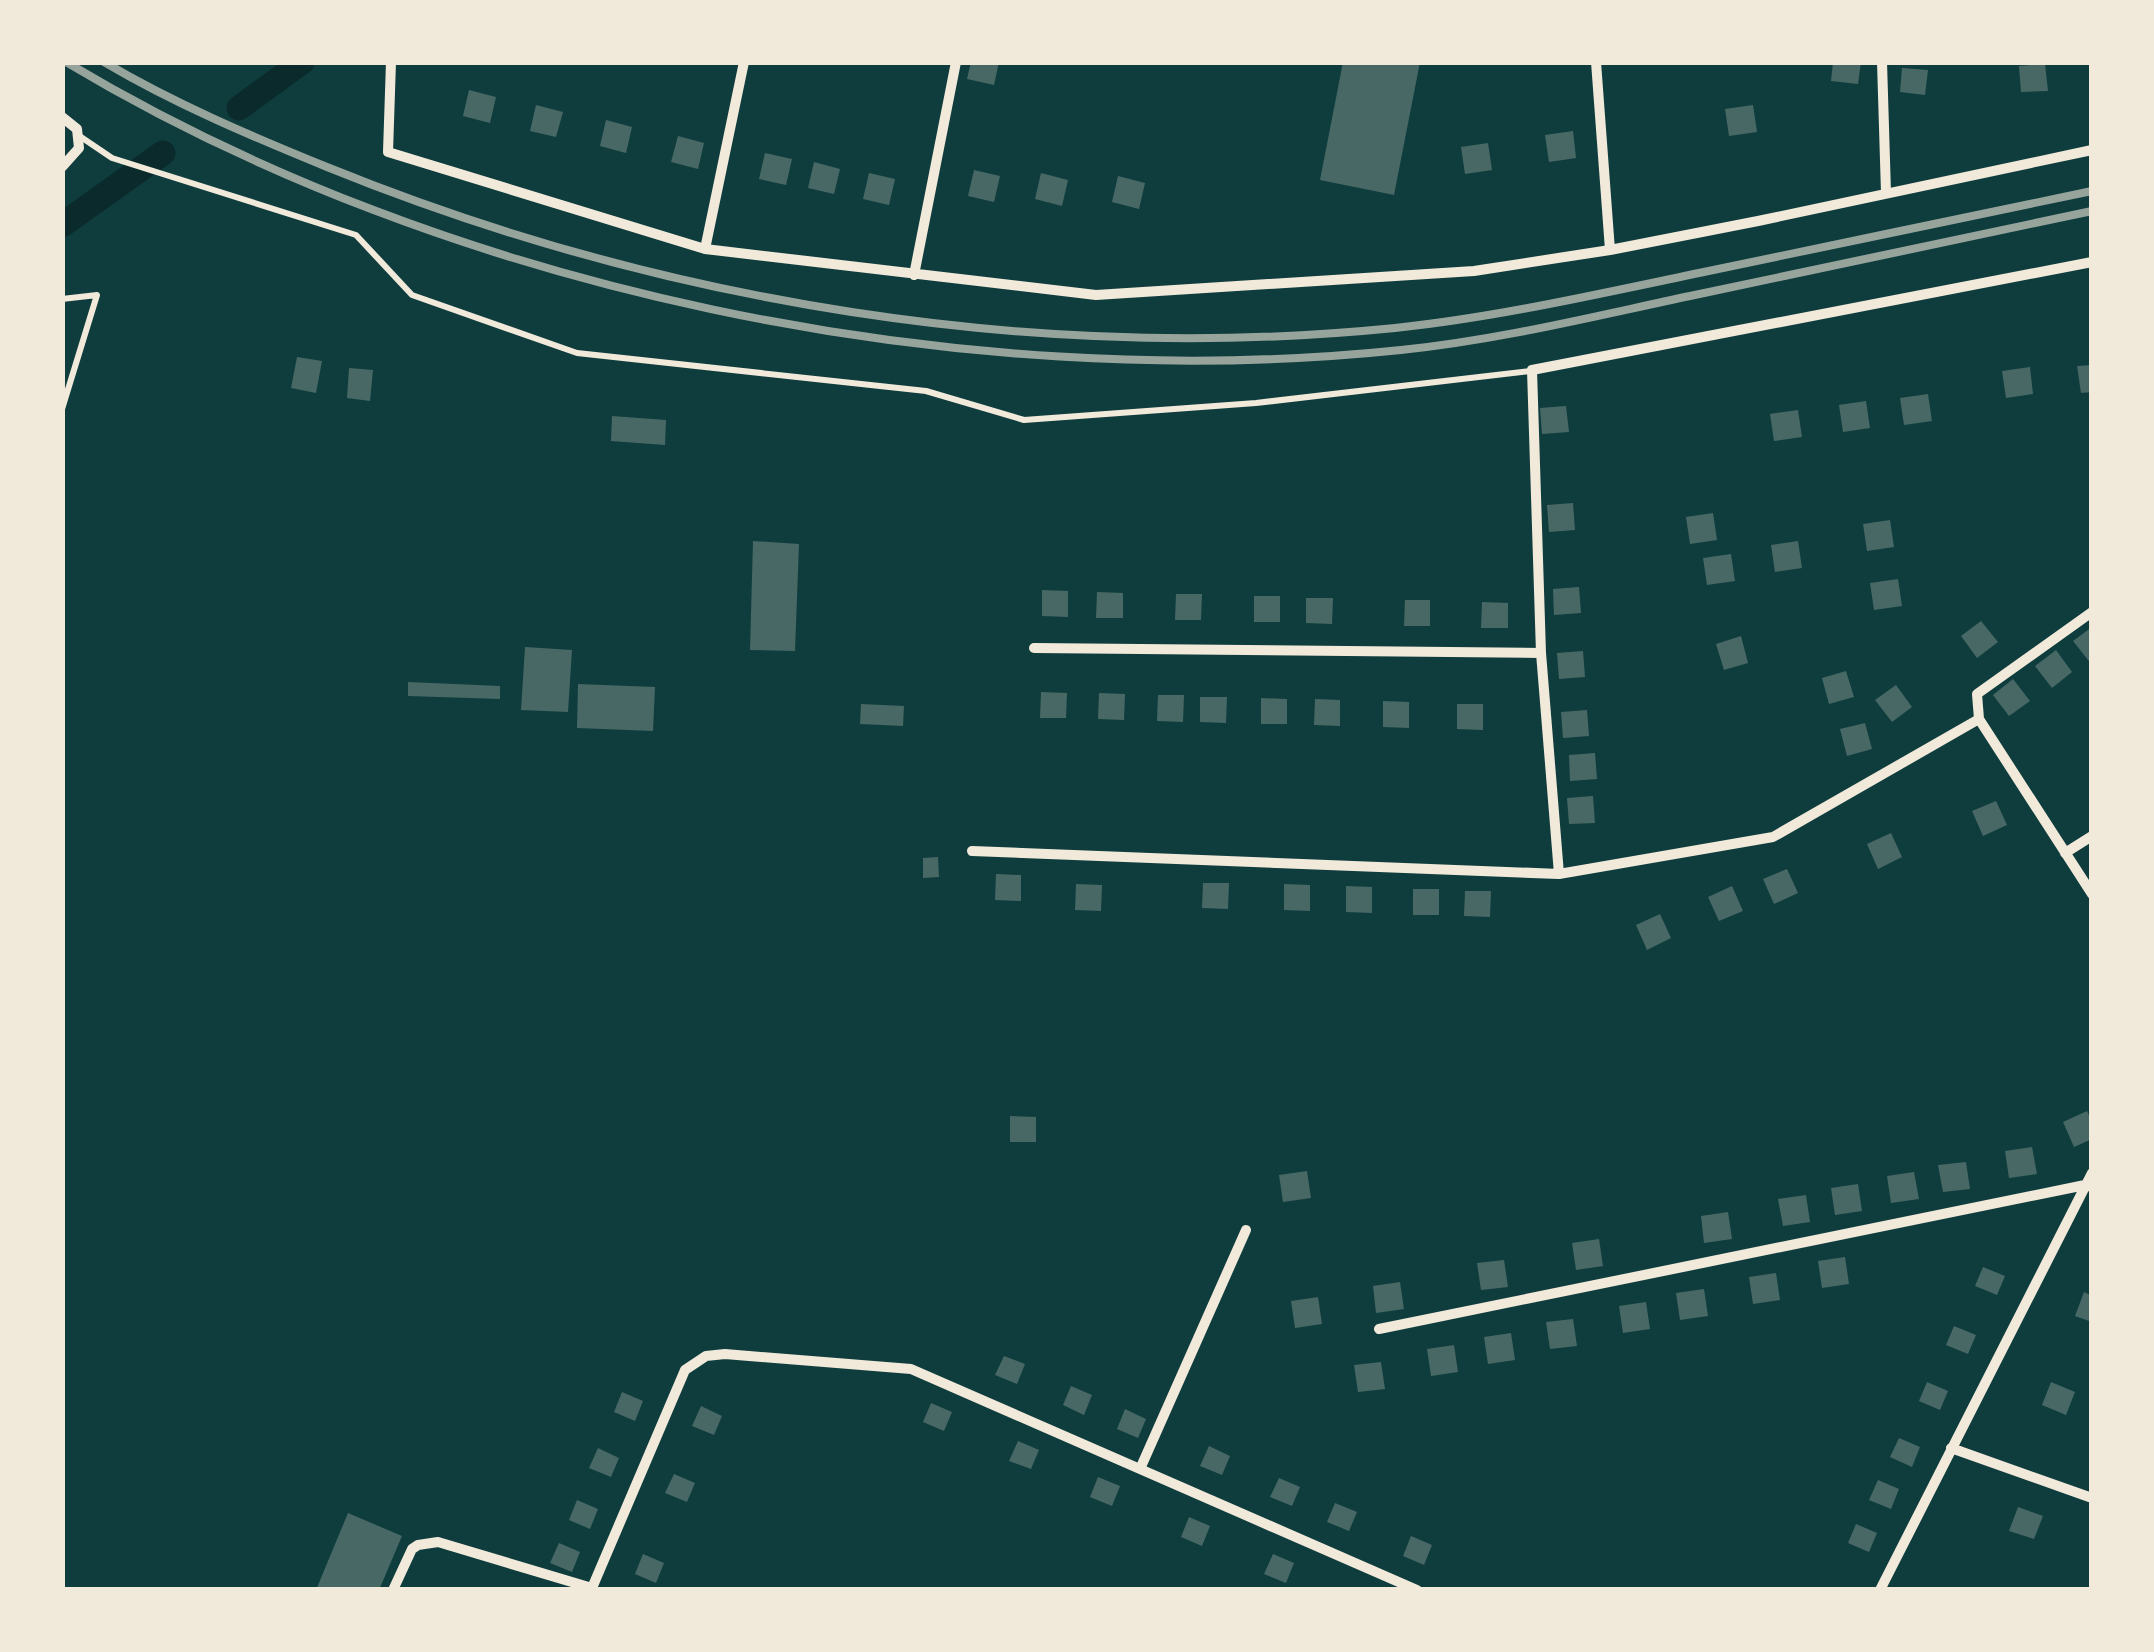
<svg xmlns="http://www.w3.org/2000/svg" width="2154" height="1652" font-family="'DejaVu Sans',sans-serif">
  <rect width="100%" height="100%" fill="#0f3d3e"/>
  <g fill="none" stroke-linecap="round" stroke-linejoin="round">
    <path stroke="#0a2a2b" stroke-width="25" d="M 239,108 L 302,62
      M 62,225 L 163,153"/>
  </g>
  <path fill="#486865" d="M 971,62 L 999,62 L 994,85 L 967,79 Z
    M 1343,62 L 1420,62 L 1394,195 L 1320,180 Z
    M 1833,62 L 1861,62 L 1858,84 L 1831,81 Z
    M 2045,64 L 2048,91 L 2021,92 L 2019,66 Z
    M 1902,68 L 1928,70 L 1925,95 L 1900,92 Z
    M 469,90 L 496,97 L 490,123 L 463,116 Z
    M 536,105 L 563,112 L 556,137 L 530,131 Z
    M 1753,105 L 1757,132 L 1729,136 L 1725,109 Z
    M 606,120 L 632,127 L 626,153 L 600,146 Z
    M 1573,131 L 1576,158 L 1549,162 L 1545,135 Z
    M 678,136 L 704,143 L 698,169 L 671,162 Z
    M 1488,143 L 1492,170 L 1465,174 L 1461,147 Z
    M 765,153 L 792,159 L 786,185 L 759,179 Z
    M 814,162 L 840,169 L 834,194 L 808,188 Z
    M 974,170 L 1000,176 L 994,202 L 968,196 Z
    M 869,173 L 895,179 L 889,205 L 863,199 Z
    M 1041,173 L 1068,180 L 1062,206 L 1035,199 Z
    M 1118,176 L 1145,183 L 1139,209 L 1112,202 Z
    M 297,357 L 322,361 L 316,393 L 291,388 Z
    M 2092,365 L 2092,392 L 2081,393 L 2077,366 Z
    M 2030,367 L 2033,394 L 2006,398 L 2002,371 Z
    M 349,368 L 373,370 L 370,401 L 347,398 Z
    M 1928,394 L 1932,421 L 1904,425 L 1900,398 Z
    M 1866,401 L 1870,428 L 1843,432 L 1839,405 Z
    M 1566,406 L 1569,432 L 1542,434 L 1540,408 Z
    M 1798,410 L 1802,437 L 1774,441 L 1770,414 Z
    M 612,416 L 666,420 L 665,445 L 611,441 Z
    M 1573,503 L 1575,530 L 1549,532 L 1547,505 Z
    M 1713,513 L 1717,540 L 1690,544 L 1686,517 Z
    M 1890,520 L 1894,547 L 1867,551 L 1863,524 Z
    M 753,541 L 799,544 L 795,651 L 750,650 Z
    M 1798,541 L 1802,568 L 1775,572 L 1771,545 Z
    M 1731,554 L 1735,581 L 1707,585 L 1703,558 Z
    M 1898,579 L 1902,606 L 1874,610 L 1870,583 Z
    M 1579,587 L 1581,613 L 1554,615 L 1553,589 Z
    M 1042,590 L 1068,591 L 1068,617 L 1042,616 Z
    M 1097,592 L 1123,593 L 1123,618 L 1096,618 Z
    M 1176,594 L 1202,594 L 1201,620 L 1175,620 Z
    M 1254,596 L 1280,596 L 1280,622 L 1254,622 Z
    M 1306,598 L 1333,598 L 1332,624 L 1306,623 Z
    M 1405,600 L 1430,600 L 1430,626 L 1404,626 Z
    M 1482,602 L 1508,603 L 1508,628 L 1481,628 Z
    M 1981,621 L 1998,642 L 1977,658 L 1961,636 Z
    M 2092,627 L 2092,665 L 2073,641 Z
    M 1741,636 L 1748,663 L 1724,670 L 1716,644 Z
    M 525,647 L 572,650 L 568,712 L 521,710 Z
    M 2056,650 L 2072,672 L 2052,688 L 2035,666 Z
    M 1583,651 L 1585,677 L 1559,679 L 1557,653 Z
    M 1846,671 L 1854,697 L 1829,704 L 1822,678 Z
    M 2013,679 L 2030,701 L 2009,716 L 1993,695 Z
    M 408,682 L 500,686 L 500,699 L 408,696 Z
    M 578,684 L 655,687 L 653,731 L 577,728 Z
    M 1896,685 L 1912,707 L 1892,722 L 1875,700 Z
    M 1041,692 L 1067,693 L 1066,718 L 1040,718 Z
    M 1099,693 L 1125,694 L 1124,720 L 1098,719 Z
    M 1158,695 L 1184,695 L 1183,722 L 1157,721 Z
    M 1200,697 L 1227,697 L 1226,723 L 1200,722 Z
    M 1261,698 L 1287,699 L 1287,724 L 1261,724 Z
    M 1315,699 L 1340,700 L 1340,726 L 1314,725 Z
    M 1383,701 L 1409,702 L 1409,728 L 1383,727 Z
    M 861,704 L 904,706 L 903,726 L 860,724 Z
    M 1457,704 L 1483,704 L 1483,730 L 1457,729 Z
    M 1587,710 L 1589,736 L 1563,738 L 1561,712 Z
    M 1865,723 L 1872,749 L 1847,756 L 1840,729 Z
    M 1595,753 L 1597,779 L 1570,781 L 1569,755 Z
    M 1593,796 L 1595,823 L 1569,824 L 1567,798 Z
    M 1996,801 L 2007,825 L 1983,836 L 1972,811 Z
    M 1891,833 L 1902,857 L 1878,869 L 1867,844 Z
    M 938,857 L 939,877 L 923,878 L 923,858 Z
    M 1787,869 L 1798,893 L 1774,904 L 1763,879 Z
    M 996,874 L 1021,875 L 1021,901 L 995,900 Z
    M 1203,883 L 1229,883 L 1228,909 L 1202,908 Z
    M 1076,884 L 1102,885 L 1101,911 L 1075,910 Z
    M 1284,884 L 1310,885 L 1310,911 L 1284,910 Z
    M 1346,886 L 1372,887 L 1372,913 L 1346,912 Z
    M 1732,886 L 1743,911 L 1719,921 L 1708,897 Z
    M 1413,889 L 1439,889 L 1439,915 L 1413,915 Z
    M 1465,891 L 1491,891 L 1490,917 L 1464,916 Z
    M 1660,914 L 1671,938 L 1647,950 L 1636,925 Z
    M 2087,1111 L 2092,1122 L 2092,1139 L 2074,1147 L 2063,1122 Z
    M 1010,1116 L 1036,1117 L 1036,1142 L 1010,1142 Z
    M 2032,1147 L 2037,1174 L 2009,1178 L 2005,1151 Z
    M 1966,1162 L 1970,1189 L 1943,1192 L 1938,1165 Z
    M 1307,1171 L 1311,1198 L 1283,1202 L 1279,1175 Z
    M 1914,1172 L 1919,1199 L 1891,1203 L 1887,1176 Z
    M 1858,1184 L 1862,1211 L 1835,1215 L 1831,1188 Z
    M 1806,1195 L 1810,1222 L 1783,1226 L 1778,1199 Z
    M 1728,1212 L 1732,1239 L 1704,1243 L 1701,1216 Z
    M 1599,1239 L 1603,1266 L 1576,1270 L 1572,1243 Z
    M 1845,1257 L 1849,1284 L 1822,1288 L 1818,1261 Z
    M 1504,1260 L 1508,1287 L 1481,1290 L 1477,1263 Z
    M 1983,1267 L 2005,1276 L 1997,1295 L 1975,1286 Z
    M 1776,1273 L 1780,1300 L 1753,1304 L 1749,1277 Z
    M 1400,1282 L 1404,1309 L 1376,1313 L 1373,1286 Z
    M 1704,1289 L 1708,1316 L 1680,1320 L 1676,1293 Z
    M 2084,1292 L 2092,1296 L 2092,1322 L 2075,1316 Z
    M 1318,1297 L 1322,1324 L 1295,1328 L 1291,1301 Z
    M 1646,1302 L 1650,1329 L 1623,1333 L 1619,1306 Z
    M 1573,1319 L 1577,1346 L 1550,1349 L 1546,1322 Z
    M 1954,1326 L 1976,1335 L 1968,1354 L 1946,1345 Z
    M 1511,1333 L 1515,1360 L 1488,1364 L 1484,1337 Z
    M 1454,1345 L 1458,1372 L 1431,1376 L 1427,1349 Z
    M 1004,1356 L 1025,1364 L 1017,1384 L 995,1375 Z
    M 1381,1362 L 1385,1389 L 1358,1392 L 1354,1365 Z
    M 1927,1382 L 1948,1391 L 1940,1410 L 1919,1401 Z
    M 2051,1382 L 2075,1392 L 2066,1415 L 2042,1405 Z
    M 1071,1386 L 1092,1395 L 1084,1415 L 1063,1405 Z
    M 622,1392 L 643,1401 L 635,1421 L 614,1412 Z
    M 931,1403 L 952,1412 L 944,1431 L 923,1422 Z
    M 701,1406 L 722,1416 L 714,1435 L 692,1426 Z
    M 1125,1409 L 1146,1419 L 1138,1438 L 1117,1429 Z
    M 1899,1438 L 1920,1447 L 1912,1467 L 1890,1457 Z
    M 1018,1441 L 1039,1450 L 1031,1469 L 1009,1461 Z
    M 1209,1446 L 1230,1456 L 1222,1475 L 1200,1466 Z
    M 598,1448 L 619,1458 L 611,1477 L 589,1468 Z
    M 674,1474 L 695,1483 L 687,1502 L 665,1493 Z
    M 1098,1477 L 1120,1486 L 1112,1506 L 1090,1497 Z
    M 1279,1478 L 1300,1487 L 1292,1506 L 1270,1497 Z
    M 1878,1480 L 1899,1489 L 1891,1509 L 1869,1500 Z
    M 577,1500 L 598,1509 L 590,1529 L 569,1520 Z
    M 1335,1503 L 1357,1512 L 1349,1531 L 1327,1522 Z
    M 2018,1507 L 2043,1516 L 2034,1539 L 2009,1531 Z
    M 348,1513 L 402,1536 L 379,1590 L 316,1590 Z
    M 1189,1517 L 1210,1526 L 1202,1546 L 1181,1537 Z
    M 1856,1524 L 1877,1533 L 1869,1552 L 1848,1543 Z
    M 1411,1536 L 1432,1545 L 1424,1565 L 1403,1556 Z
    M 559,1543 L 580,1552 L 572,1572 L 550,1563 Z
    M 643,1554 L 664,1563 L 656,1583 L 635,1574 Z
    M 1273,1554 L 1294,1563 L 1286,1583 L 1264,1574 Z"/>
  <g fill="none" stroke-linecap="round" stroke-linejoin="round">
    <path stroke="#f1e9da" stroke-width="6" d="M 78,135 L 112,158 L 356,235 L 412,295 L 577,353 L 926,391 L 1024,420 L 1256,403 L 1531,371
      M 62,299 L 97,295 L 62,409"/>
    <path stroke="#f1e9da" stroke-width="10" d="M 391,62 L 388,152 L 705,249 L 1096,295 L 1474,271 L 1610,250 L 1758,221 L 2092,150
      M 1596,62 L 1610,250
      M 1882,62 L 1886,193
      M 62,117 L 77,129 L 79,148 L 62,167
      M 705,249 L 744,62
      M 914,275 L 956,62
      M 1034,648 L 1541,653 L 1559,874
      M 1541,653 L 1532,370 L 2092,262
      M 1979,719 L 1977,694 L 2092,612
      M 972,851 L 1559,874 L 1773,837 L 1979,719 L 2092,894
      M 2065,853 L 2092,836
      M 1379,1329 L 2085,1185 L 2092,1187
      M 1951,1448 L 2092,1498
      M 1140,1469 L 1246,1230
      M 393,1590 L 412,1549 L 418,1545 L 438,1542 L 592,1588 L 685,1370 L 706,1356 L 725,1354 L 911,1369 L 1417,1590
      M 1880,1590 L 2092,1173"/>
    <path stroke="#97a49c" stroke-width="8" d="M 66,62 C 448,291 959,396 1401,350 C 1499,340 1595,316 1690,296 C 1824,268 1958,240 2092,211
      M 104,62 C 175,104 251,136 327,167 C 662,303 1035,364 1395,328 C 1498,317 1598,294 1699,273 C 1830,246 1961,218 2092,191"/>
  </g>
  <rect width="2154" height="1652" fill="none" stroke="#f1e9da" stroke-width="130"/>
</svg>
